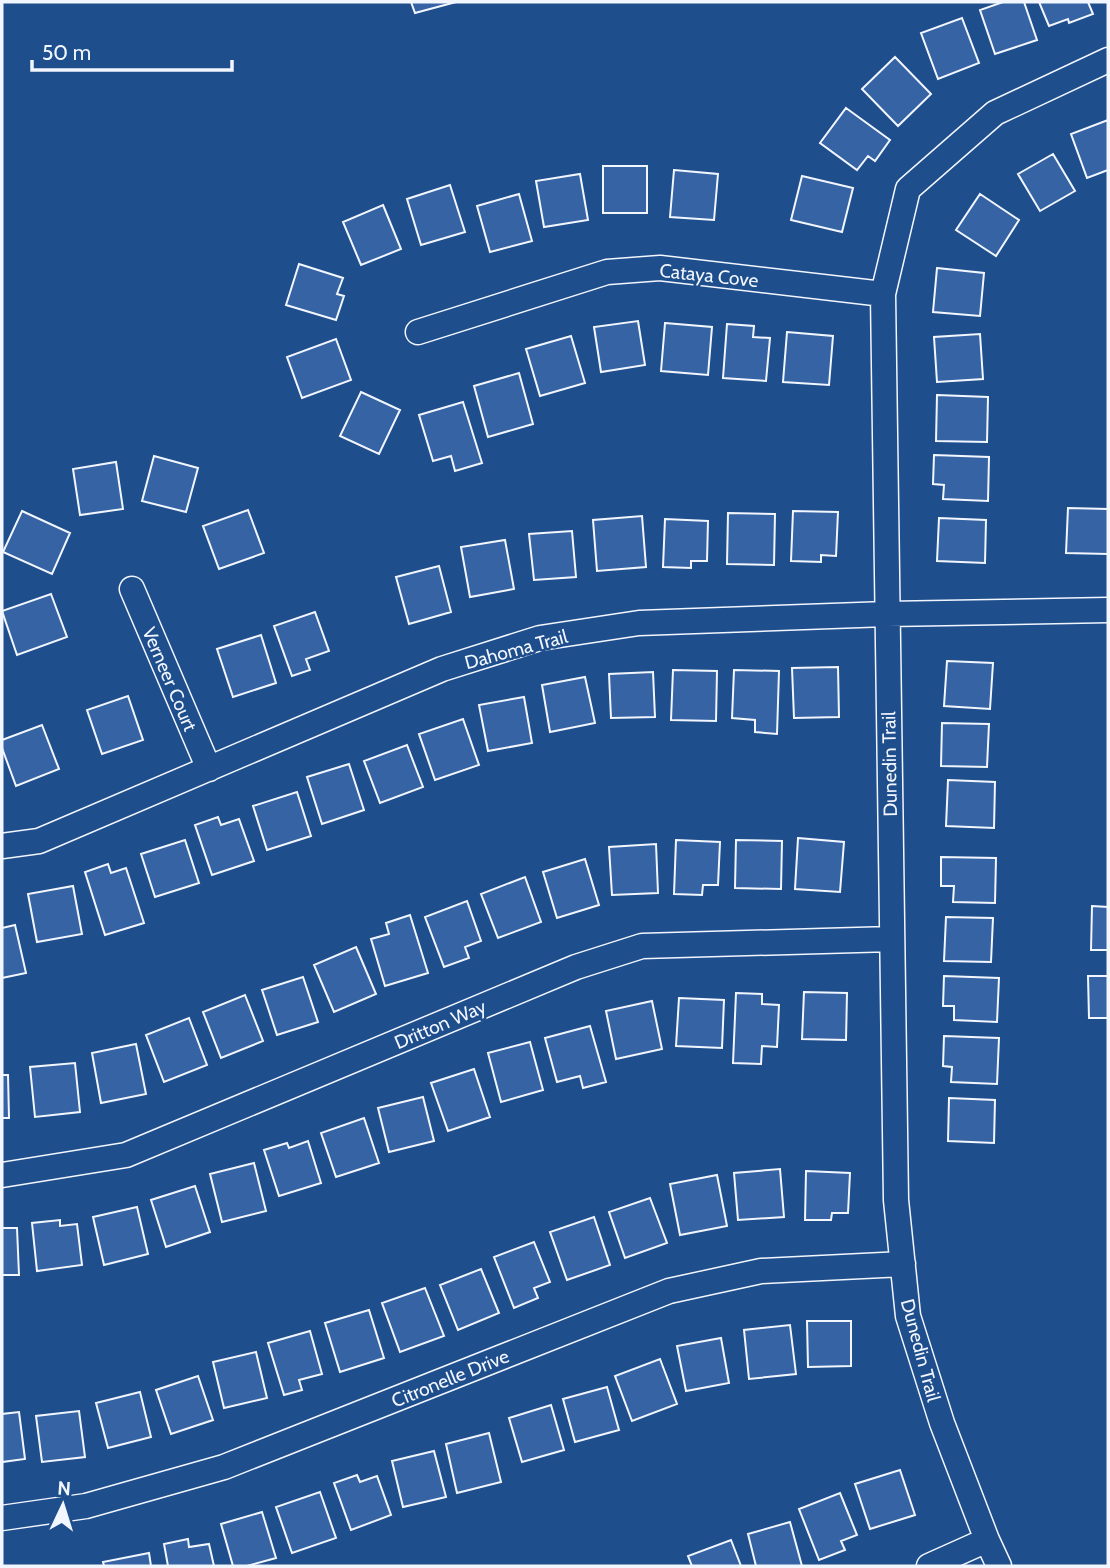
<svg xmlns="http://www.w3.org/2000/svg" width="1110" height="1568" font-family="Cabin,sans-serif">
  <rect width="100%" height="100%" fill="#1f4e8c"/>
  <path fill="#3563a3" stroke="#f2f6ff" stroke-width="2" d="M 411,2 L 456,2 L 415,13 Z
    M 1003,2 L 1024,2 L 1037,40 L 995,54 L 980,10 Z
    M 1039,2 L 1088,2 L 1093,14 L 1069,23 L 1068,19 L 1049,26 Z
    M 962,18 L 979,63 L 938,79 L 921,33 Z
    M 895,57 L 931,94 L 898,126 L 862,89 Z
    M 846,108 L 890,140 L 875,161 L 868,156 L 857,170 L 820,143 Z
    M 1108,120 L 1108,170 L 1087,178 L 1071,134 Z
    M 1053,154 L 1075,191 L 1040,211 L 1018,174 Z
    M 603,166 L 647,166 L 647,213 L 603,213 Z
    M 674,170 L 718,174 L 714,220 L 670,217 Z
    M 580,174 L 588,220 L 544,227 L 536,181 Z
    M 802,176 L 853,188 L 842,232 L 791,220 Z
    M 450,185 L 465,232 L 421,245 L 407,199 Z
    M 519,194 L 532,241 L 490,252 L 477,206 Z
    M 980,194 L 1019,220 L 996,256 L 956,230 Z
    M 383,205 L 401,249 L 361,265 L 343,222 Z
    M 299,264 L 343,278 L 337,294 L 344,296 L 336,320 L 286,305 Z
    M 937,268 L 984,273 L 980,316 L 933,312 Z
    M 638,321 L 645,365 L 601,372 L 594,327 Z
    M 665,323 L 712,327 L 708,375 L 661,371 Z
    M 727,324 L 754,326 L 753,337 L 770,338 L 766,381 L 723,378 Z
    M 787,332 L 833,336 L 829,385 L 783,382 Z
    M 980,334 L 983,379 L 937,382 L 934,337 Z
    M 571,336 L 585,383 L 540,396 L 526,349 Z
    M 336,339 L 351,380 L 302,398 L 287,357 Z
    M 519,373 L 533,424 L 488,437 L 474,386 Z
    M 361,392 L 400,410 L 379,454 L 340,436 Z
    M 937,395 L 988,397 L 987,442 L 936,441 Z
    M 463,402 L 482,463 L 455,471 L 451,456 L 433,461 L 419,415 Z
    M 934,455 L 989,457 L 988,501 L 943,499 L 944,485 L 933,484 Z
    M 154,456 L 198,468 L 186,512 L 142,501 Z
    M 116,462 L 123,509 L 80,515 L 73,469 Z
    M 1068,508 L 1108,509 L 1108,554 L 1066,553 Z
    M 248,510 L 264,553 L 219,569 L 203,526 Z
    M 22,511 L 70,533 L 52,574 L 3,552 Z
    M 793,511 L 838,512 L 836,556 L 821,555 L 821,562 L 791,561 Z
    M 728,513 L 775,514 L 774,565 L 727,564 Z
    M 642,516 L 646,567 L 597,571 L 593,520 Z
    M 939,518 L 986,520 L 985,563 L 937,561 Z
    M 665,519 L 708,521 L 707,561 L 691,561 L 691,568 L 663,567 Z
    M 572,531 L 576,577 L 534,580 L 529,534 Z
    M 505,540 L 514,589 L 470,597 L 461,547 Z
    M 439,566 L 451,612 L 409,624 L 396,577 Z
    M 51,594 L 67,637 L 17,655 L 2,611 Z
    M 315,612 L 329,651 L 306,659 L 310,670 L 292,676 L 274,626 Z
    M 261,635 L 276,683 L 233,697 L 217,649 Z
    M 947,661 L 993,663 L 990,709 L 944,706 Z
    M 838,667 L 839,717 L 794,718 L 792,668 Z
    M 673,670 L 717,671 L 716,721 L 671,720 Z
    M 734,670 L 779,671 L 777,734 L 755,732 L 755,720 L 732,718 Z
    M 653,672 L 655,717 L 611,718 L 609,674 Z
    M 585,677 L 595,723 L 550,732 L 542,685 Z
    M 128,696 L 143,740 L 102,754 L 87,710 Z
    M 524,697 L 532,743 L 488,751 L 479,705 Z
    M 463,719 L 479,765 L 435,780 L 419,734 Z
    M 942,723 L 989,724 L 987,767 L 941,766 Z
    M 42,725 L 59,769 L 16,786 L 2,748 L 2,740 Z
    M 407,745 L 423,787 L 380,803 L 364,761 Z
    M 349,764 L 364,810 L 322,824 L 307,777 Z
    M 948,780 L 995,782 L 994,828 L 946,826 Z
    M 297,792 L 311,836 L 267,850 L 253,806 Z
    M 218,817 L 221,825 L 239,819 L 254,861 L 212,875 L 195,825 Z
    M 798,838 L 844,842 L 840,892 L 795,889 Z
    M 185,840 L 199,883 L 155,897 L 141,854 Z
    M 676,840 L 720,842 L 718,885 L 703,885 L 702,895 L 674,894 Z
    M 736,840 L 782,841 L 781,889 L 735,888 Z
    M 656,844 L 658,893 L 612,895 L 609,847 Z
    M 941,857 L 996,858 L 995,903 L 953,902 L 954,886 L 941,886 Z
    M 585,859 L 599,905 L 557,918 L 543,872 Z
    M 108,864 L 111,873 L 126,868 L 144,923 L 105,935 L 85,872 Z
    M 525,877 L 541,922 L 498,938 L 481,894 Z
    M 73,886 L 82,934 L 37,942 L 28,894 Z
    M 467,901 L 481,941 L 465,947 L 469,958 L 444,967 L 425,917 Z
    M 1092,906 L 1108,907 L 1108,950 L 1091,950 Z
    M 410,915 L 428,973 L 385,986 L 371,939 L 389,934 L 386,923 Z
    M 946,917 L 993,918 L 991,962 L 944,961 Z
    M 15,925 L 26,973 L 2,978 L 2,928 Z
    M 356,947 L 376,994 L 334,1012 L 314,965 Z
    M 944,976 L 999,978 L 997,1022 L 954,1020 L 954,1006 L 943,1006 Z
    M 1088,976 L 1108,976 L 1108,1018 L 1089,1018 Z
    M 303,977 L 318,1022 L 277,1035 L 262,990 Z
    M 804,992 L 847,993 L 846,1040 L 802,1039 Z
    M 736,993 L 762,994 L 762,1004 L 779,1005 L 777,1047 L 762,1046 L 761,1064 L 733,1063 Z
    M 245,995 L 263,1041 L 221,1058 L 203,1012 Z
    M 679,998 L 724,1000 L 722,1048 L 676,1046 Z
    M 652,1001 L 662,1049 L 616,1059 L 606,1011 Z
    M 189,1018 L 207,1065 L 164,1082 L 146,1035 Z
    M 590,1026 L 606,1082 L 583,1088 L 580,1076 L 557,1082 L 545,1038 Z
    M 944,1036 L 999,1038 L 997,1084 L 951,1082 L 952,1067 L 943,1066 Z
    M 530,1042 L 543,1090 L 501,1102 L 488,1053 Z
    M 136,1044 L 146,1094 L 101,1103 L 92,1053 Z
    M 75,1063 L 80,1112 L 35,1117 L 30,1067 Z
    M 474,1069 L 490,1117 L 448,1131 L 431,1083 Z
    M 2,1075 L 8,1075 L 9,1118 L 2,1118 Z
    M 423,1097 L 434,1141 L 389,1152 L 378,1108 Z
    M 949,1098 L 995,1100 L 994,1143 L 948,1141 Z
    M 364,1118 L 379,1163 L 336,1177 L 321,1133 Z
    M 308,1141 L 321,1183 L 279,1196 L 264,1150 L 287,1143 L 289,1148 Z
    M 254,1163 L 266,1211 L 222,1222 L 210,1174 Z
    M 780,1169 L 784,1217 L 738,1220 L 734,1173 Z
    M 806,1171 L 850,1173 L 848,1213 L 832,1213 L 831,1220 L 805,1220 Z
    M 717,1175 L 727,1226 L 680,1235 L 670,1184 Z
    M 195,1186 L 210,1232 L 166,1247 L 151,1200 Z
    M 650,1198 L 667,1243 L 625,1258 L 609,1212 Z
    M 137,1207 L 148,1254 L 104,1265 L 93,1217 Z
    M 594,1217 L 610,1265 L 567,1280 L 550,1232 Z
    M 60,1220 L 60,1226 L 77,1224 L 82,1265 L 37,1271 L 32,1223 Z
    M 2,1228 L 17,1228 L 19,1275 L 2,1275 Z
    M 534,1242 L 550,1282 L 534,1288 L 538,1298 L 514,1308 L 494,1257 Z
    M 481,1269 L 499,1313 L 458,1330 L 440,1285 Z
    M 425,1288 L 444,1336 L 400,1352 L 382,1303 Z
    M 369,1310 L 384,1358 L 340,1372 L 325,1323 Z
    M 807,1321 L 851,1321 L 851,1366 L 808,1367 Z
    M 790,1325 L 796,1374 L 749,1379 L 744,1330 Z
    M 310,1331 L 322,1374 L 299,1380 L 302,1390 L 284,1395 L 268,1343 Z
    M 721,1338 L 729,1383 L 686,1391 L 677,1346 Z
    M 256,1352 L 267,1398 L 224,1408 L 213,1362 Z
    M 660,1359 L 677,1404 L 632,1421 L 615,1376 Z
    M 198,1376 L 213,1420 L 171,1434 L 156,1390 Z
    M 607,1387 L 619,1430 L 575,1442 L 563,1399 Z
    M 140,1392 L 151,1437 L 108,1448 L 96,1403 Z
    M 551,1405 L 564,1450 L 522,1462 L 509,1418 Z
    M 79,1411 L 85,1457 L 42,1462 L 36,1416 Z
    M 19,1412 L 25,1459 L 2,1462 L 2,1414 Z
    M 489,1433 L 501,1482 L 457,1493 L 446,1444 Z
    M 434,1451 L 446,1497 L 403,1507 L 392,1461 Z
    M 900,1470 L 915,1515 L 870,1529 L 855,1484 Z
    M 357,1475 L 360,1482 L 377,1476 L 391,1515 L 351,1530 L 334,1483 Z
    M 320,1492 L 336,1538 L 292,1553 L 276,1507 Z
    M 840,1493 L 857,1535 L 841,1541 L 845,1550 L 819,1560 L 799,1509 Z
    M 262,1512 L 276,1558 L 247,1566 L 233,1566 L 221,1524 Z
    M 790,1522 L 802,1566 L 756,1566 L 748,1534 Z
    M 188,1539 L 189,1547 L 209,1544 L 214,1566 L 168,1566 L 164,1544 Z
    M 731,1540 L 741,1566 L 692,1566 L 688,1556 Z
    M 149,1553 L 151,1566 L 104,1566 L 103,1562 Z"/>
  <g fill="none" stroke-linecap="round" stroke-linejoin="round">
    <defs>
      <path id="minor" d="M 418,332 L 607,272 L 660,268 L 883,294
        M 132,589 L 209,769
        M 2,846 L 39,841 L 442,669 L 540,638 L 639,623 L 887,614 L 1108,610
        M 2,1175 L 126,1155 L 576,967 L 642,946 L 892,939
        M 2,1518 L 86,1506 L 224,1467 L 669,1291 L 761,1271 L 903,1264
        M 929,1566 L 987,1540
        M 999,1566 L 987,1540 L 942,1423 L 908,1316 L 896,1200 L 883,294 L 908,189 L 995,113 L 1108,60"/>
    </defs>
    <use href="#minor" stroke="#f2f6ff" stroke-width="27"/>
    <use href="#minor" stroke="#1f4e8c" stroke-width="24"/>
  </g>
  <g text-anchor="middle" stroke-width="5" stroke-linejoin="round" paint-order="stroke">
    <g font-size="19" fill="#f2f6ff" stroke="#1f4e8c">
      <text transform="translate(709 275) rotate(6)" y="7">Cataya Cove</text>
      <text transform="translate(516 649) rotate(-15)" y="7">Dahoma Trail</text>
      <text transform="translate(170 679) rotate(67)" y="7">Verneer Court</text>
      <text transform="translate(889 764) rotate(-91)" y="7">Dunedin Trail</text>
      <text transform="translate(440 1024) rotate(-23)" y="7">Dritton Way</text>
      <text transform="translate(921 1350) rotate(75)" y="7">Dunedin Trail</text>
      <text transform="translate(450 1378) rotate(-22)" y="7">Citronelle Drive</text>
    </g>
  </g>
  <rect width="1110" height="1568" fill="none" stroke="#f2f6ff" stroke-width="7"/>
  <g transform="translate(63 1505) rotate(4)" stroke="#1f4e8c" stroke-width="5" paint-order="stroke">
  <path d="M0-5L12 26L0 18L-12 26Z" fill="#f2f6ff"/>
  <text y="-10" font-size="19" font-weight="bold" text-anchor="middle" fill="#f2f6ff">N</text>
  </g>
  <path d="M32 60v10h200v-10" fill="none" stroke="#f2f6ff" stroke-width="3.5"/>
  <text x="42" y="60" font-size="21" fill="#f2f6ff" stroke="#1f4e8c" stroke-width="5" paint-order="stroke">50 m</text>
</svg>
